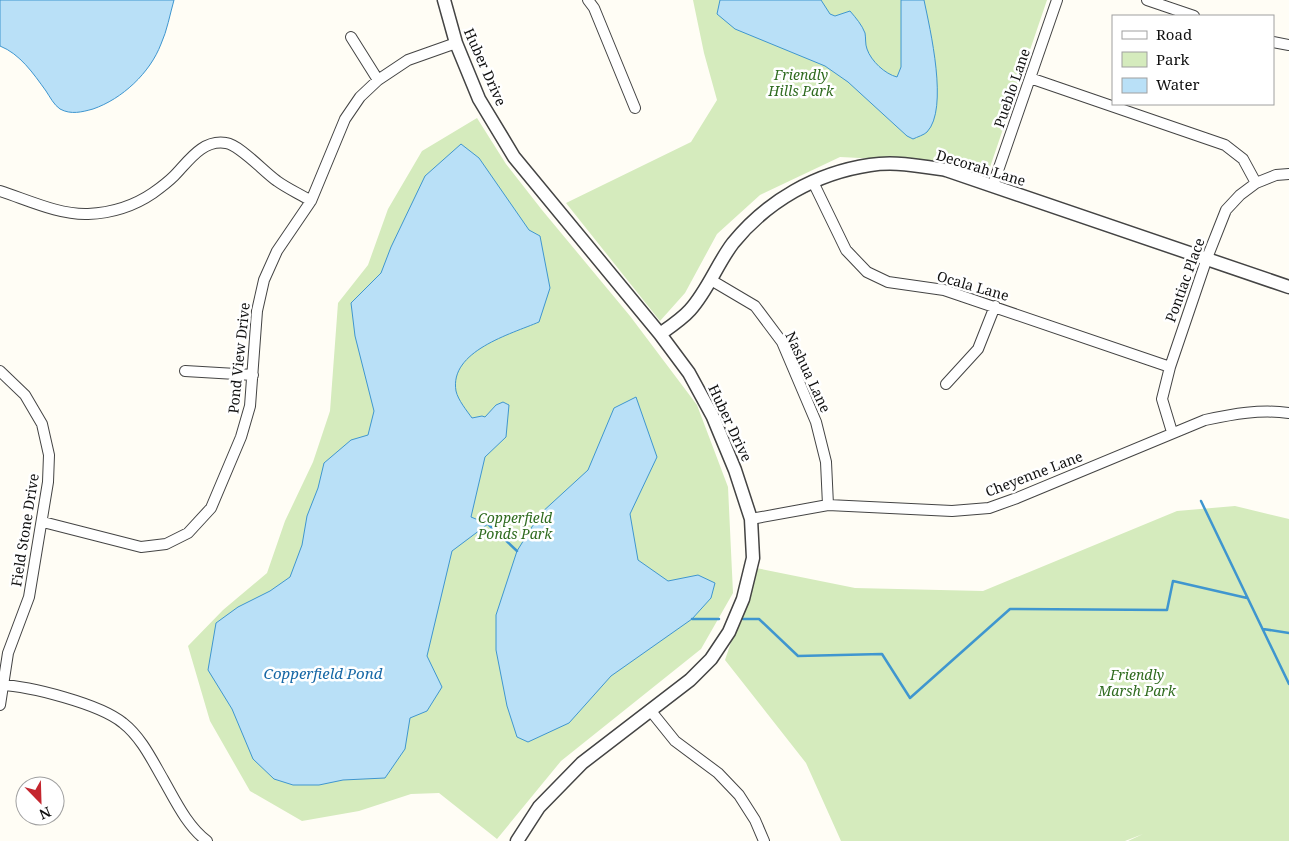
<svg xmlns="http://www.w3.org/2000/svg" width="1289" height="841" font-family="'Noto Serif',serif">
  <rect width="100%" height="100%" fill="#fffdf5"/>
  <path fill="#d5ebbd" d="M 693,0 L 1047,0 L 987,176 L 940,162 L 840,157 L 760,195 L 717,234 L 685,293 L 660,321 L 566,203 L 691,142 L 717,100 L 704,53 Z
    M 477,118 L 506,164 L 542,210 L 630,316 L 697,405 L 728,487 L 733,593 L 701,649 L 561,761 L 497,839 L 439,793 L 411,794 L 359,811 L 302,821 L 250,791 L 210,721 L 188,646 L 223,610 L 267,573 L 285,521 L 313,462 L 330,411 L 338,303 L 368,265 L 388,209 L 422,151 Z
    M 1235,506 L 1289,519 L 1289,841 L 1128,841 L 1143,834 L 1125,841 L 841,841 L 806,763 L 725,660 L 756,568 L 855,588 L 983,591 L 1177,511 Z"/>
  <path fill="#b9e0f7" stroke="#3f96cf" d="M 0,0 L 174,0 C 170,14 167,31 161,44 C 150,73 122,99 93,109 C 82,112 71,115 60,109 C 54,105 50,97 46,91 C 33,73 20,54 0,46 Z
    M 720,0 L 821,0 L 830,14 L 835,16 L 850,11 C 856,18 862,25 865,33 C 866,38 865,44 867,49 C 871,61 885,74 897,77 L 901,67 L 901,0 L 924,0 C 930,29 949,109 927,132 C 924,135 917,137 913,139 L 907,136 L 848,82 L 825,66 L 735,29 L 717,14 Z
    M 461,144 L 479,158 L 529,230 L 540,236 L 550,288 L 539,322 C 511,334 449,351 456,391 C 458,400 467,411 472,418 L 482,416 L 485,417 L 496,405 L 503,402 L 509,405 L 506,437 L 485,457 L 471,517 L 488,524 L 452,551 L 427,656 L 442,687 L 427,711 L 410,718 L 405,749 L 385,778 L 343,780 L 319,785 L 293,785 L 274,779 L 253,759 L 232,709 L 208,670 L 216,623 L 238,607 L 270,591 L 290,577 L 302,545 L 307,516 L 318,488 L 324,463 L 351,440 L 368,435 L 374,411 L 355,336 L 351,303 L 381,273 L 391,247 L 425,176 Z
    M 636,397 L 657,457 L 630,514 L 638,560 L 668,581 L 698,575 L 715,583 L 711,598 L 692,619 L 611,676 L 569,723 L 528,742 L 517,737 L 507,706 L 496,650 L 496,615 L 517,551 L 540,514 L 588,470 L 614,408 Z"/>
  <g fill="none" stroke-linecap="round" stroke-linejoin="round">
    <path stroke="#3f96cf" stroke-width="2.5" d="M 1201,501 L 1289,684
      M 488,524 L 492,528
      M 499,534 L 517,551
      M 692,619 L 719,619
      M 743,619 L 759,619 L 798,656 L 882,654 L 910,698 L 1010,609 L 1167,610 L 1173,581 L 1247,598
      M 1263,629 L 1289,633"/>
    <defs>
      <path id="minor" d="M 588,0 L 594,8 L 635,108
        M 1147,0 L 1194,16
        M 351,37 L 378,80
        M 1273,42 L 1289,45
        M 1030,78 L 1225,145 L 1243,159 L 1256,183
        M 813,182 L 846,250 L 867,272 L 888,282 L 944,290 L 1170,367
        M 993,185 L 1057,0
        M 0,191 C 28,200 59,215 88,214 C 111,213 134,206 153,193 C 160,188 168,182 174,176 C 188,162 202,139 226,143 C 240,145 264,172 277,181 C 288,189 300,194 311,201
        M 711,280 L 755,306 L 782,342 L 816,422 L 826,462 L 828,505
        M 0,371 L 25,395 L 42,424 L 49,455 L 48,482 L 29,597 L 8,653 L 0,705
        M 185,371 L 253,375
        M 946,384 L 978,349 L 995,306
        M 1172,432 L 1162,399 L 1170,367 L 1207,258 L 1226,210 L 1240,195 L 1256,183 L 1276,175 L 1289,174
        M 751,519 L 828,505 L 952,511 L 989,508 L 1017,498 L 1205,420 C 1233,414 1260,409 1289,413
        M 43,522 L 141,547 L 166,544 L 188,533 L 211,508 L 241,437 L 250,406 L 257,311 L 264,280 L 277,251 L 311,201 L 345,119 L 360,97 L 378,80 L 408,60 L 456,43
        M 0,685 C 30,686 100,704 123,723 C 141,737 152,760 163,779 C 175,800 187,826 207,841
        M 650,710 L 675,741 L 718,773 L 739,795 L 755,820 L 764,841"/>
      <path id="tertiary" d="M 444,0 L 456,43 L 479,99 L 514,157 L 660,334 L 689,373 L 713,417 L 735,470 L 751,519 L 753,558 L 743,599 L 729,632 L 711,659 L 690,680 L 582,763 L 539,807 L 517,841
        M 660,334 C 670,327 682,319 690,310 C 708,290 717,264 733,243 C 767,201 816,173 870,165 C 895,161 921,166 946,170 L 1289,287"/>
    </defs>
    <use href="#minor" stroke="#444" stroke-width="12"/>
    <use href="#tertiary" stroke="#444" stroke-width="15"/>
    <use href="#minor" stroke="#fff" stroke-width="10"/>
    <use href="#tertiary" stroke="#fff" stroke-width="12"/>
  </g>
  <g text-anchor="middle" stroke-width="5" stroke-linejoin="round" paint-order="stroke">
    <g font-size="14" fill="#111" stroke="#fff">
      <text transform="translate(485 67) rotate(66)" y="5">Huber Drive</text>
      <text transform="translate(1012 88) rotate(-71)" y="5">Pueblo Lane</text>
      <text transform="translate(981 168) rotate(17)" y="5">Decorah Lane</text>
      <text transform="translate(1185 280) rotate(-70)" y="5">Pontiac Place</text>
      <text transform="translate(973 286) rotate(16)" y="5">Ocala Lane</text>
      <text transform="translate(239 358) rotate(-84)" y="5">Pond View Drive</text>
      <text transform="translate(808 372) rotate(65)" y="5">Nashua Lane</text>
      <text transform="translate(730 423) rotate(65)" y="5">Huber Drive</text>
      <text transform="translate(1034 474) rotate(-21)" y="5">Cheyenne Lane</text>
      <text transform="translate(25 530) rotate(-81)" y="5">Field Stone Drive</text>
    </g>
    <g font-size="14" font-style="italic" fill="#2f6b1f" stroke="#fff">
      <text x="801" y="80">Friendly<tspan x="801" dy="16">Hills Park</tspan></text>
      <text x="515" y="523">Copperfield<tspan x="515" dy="16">Ponds Park</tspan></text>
      <text x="1137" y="680">Friendly<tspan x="1137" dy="16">Marsh Park</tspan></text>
    </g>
    <g font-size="15" font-style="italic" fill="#1768a6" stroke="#fff">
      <text x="323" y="679">Copperfield Pond</text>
    </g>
  </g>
  <rect x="1112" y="15" width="162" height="90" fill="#ffffff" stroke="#a0a0a0"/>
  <rect x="1122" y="31" width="25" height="8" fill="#ffffff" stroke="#a0a0a0"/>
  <text x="1156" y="40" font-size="15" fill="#111111">Road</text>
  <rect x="1122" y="52" width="25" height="15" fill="#d5ebbd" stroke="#a0a0a0"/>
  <text x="1156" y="65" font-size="15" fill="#111111">Park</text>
  <rect x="1122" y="78" width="25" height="15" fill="#b9e0f7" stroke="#a0a0a0"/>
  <text x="1156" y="90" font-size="15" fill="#111111">Water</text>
  <g transform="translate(40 801) rotate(157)"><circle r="24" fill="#ffffff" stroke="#a0a0a0"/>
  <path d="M0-4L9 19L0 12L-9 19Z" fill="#c4262e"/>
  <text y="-8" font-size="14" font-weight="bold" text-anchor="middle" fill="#111111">N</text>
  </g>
</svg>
